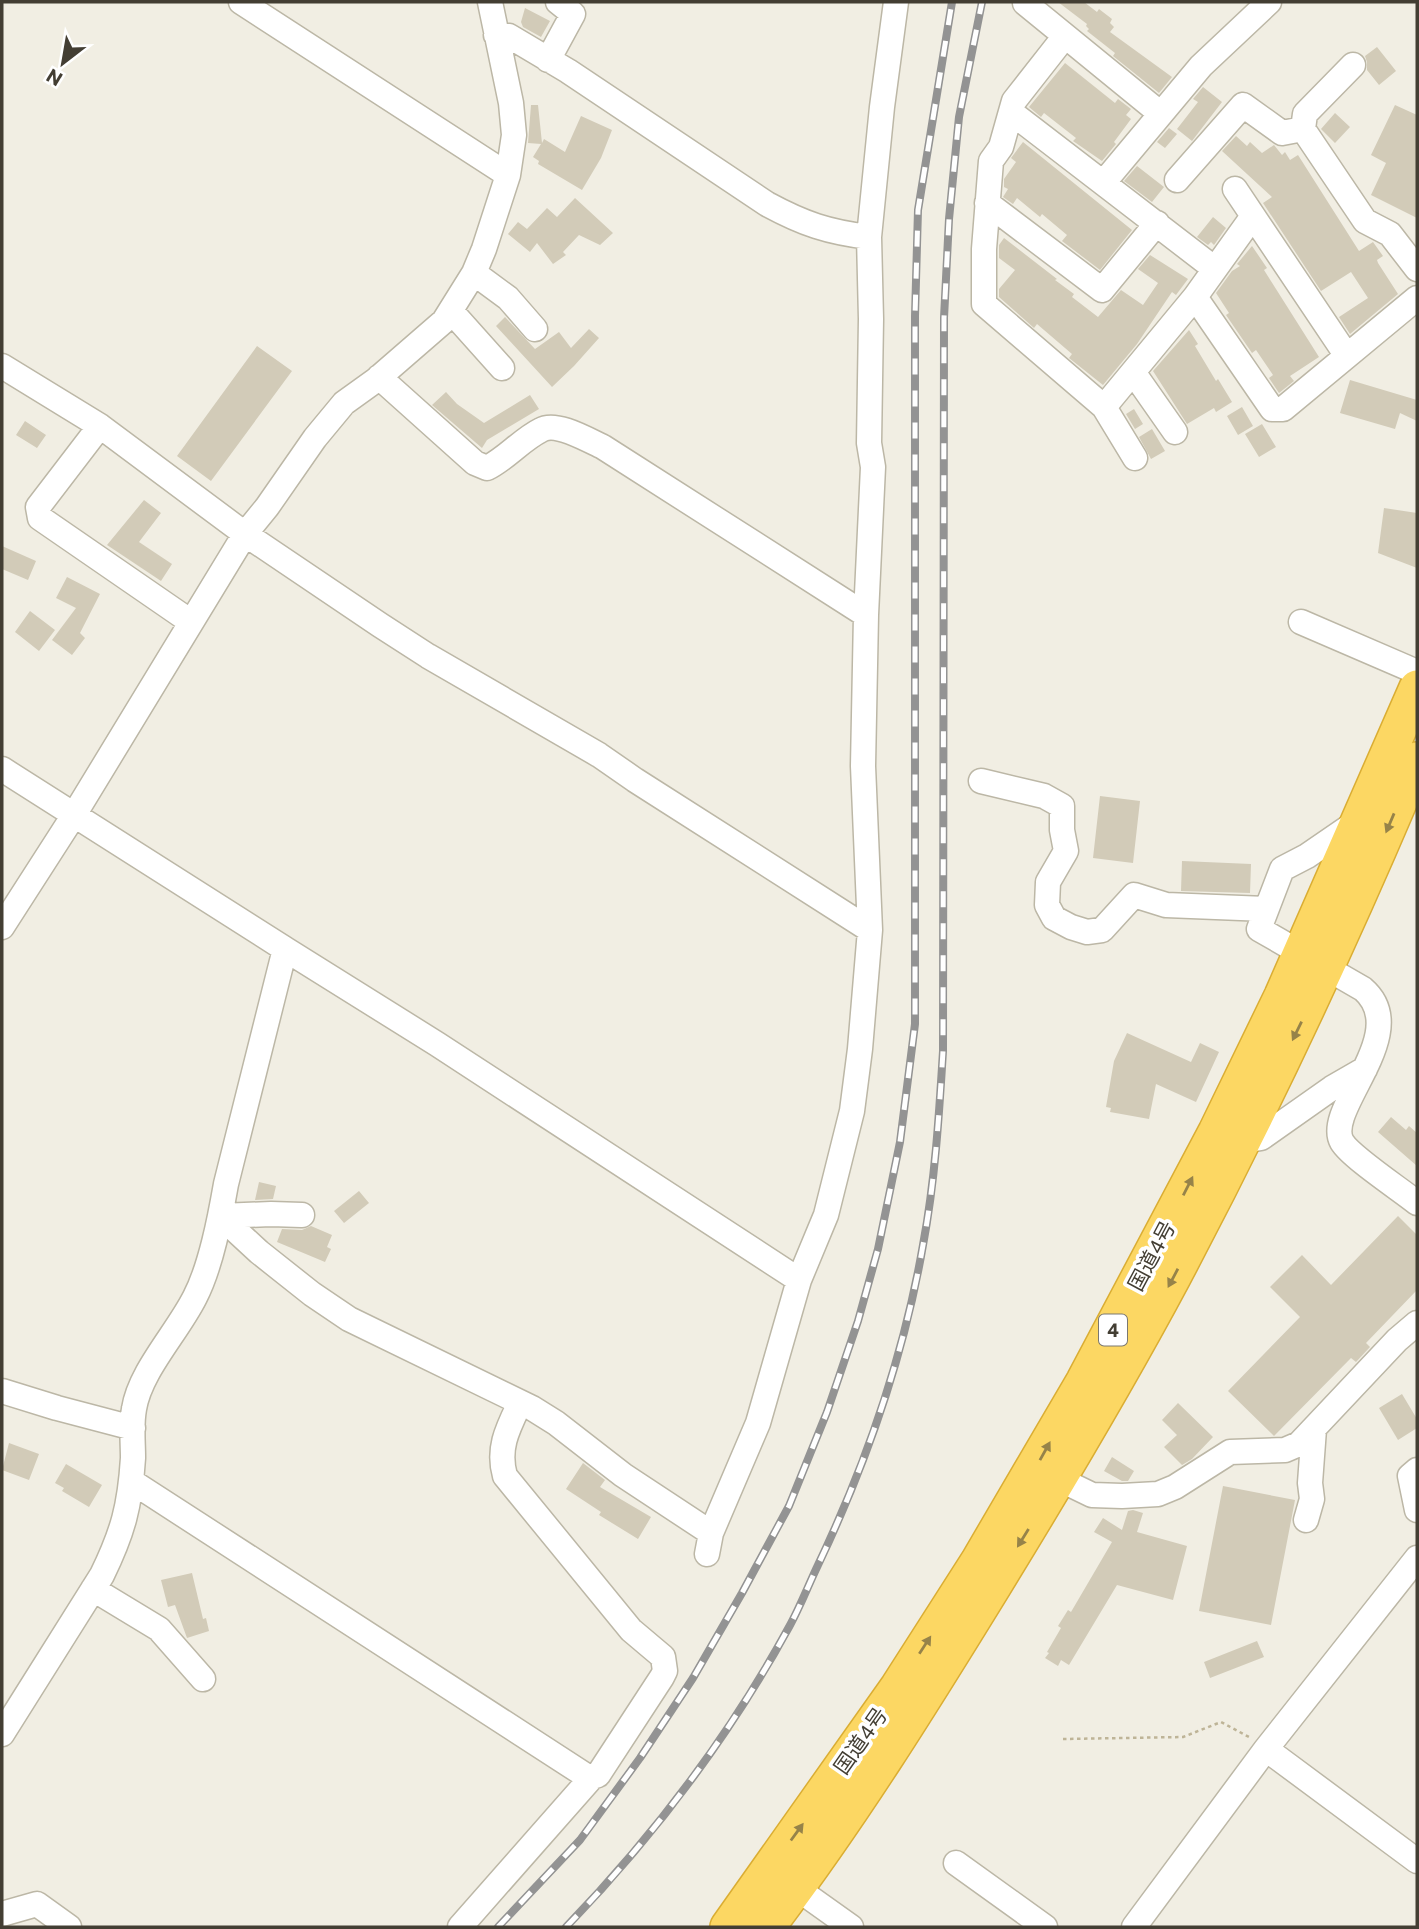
<svg xmlns="http://www.w3.org/2000/svg" width="1419" height="1929" font-family="Commissioner,'Noto Sans JP',sans-serif">
  <rect width="100%" height="100%" fill="#f1eee3"/>
  <path fill="#d2cbb8" d="M 1058,2 L 1084,2 L 1097,12 L 1099,9 L 1112,19 L 1110,23 L 1114,27 L 1110,32 L 1172,77 L 1159,93 L 1113,56 L 1115,53 L 1087,31 L 1089,29 L 1086,26 L 1087,24 Z
    M 525,8 L 550,21 L 541,37 L 523,27 L 521,22 Z
    M 1377,47 L 1396,71 L 1379,85 L 1367,70 L 1367,62 L 1365,56 Z
    M 1065,63 L 1115,103 L 1118,99 L 1131,109 L 1126,115 L 1131,119 L 1114,142 L 1116,144 L 1102,161 L 1073,141 L 1076,138 L 1044,113 L 1041,117 L 1029,107 Z
    M 1203,87 L 1222,102 L 1192,141 L 1177,129 L 1198,102 L 1193,99 Z
    M 531,105 L 538,105 L 542,143 L 544,139 L 565,152 L 581,116 L 612,130 L 601,158 L 582,190 L 538,164 L 539,161 L 533,157 L 541,144 L 528,143 Z
    M 1395,105 L 1417,115 L 1417,218 L 1371,195 L 1386,163 L 1371,155 Z
    M 1335,113 L 1350,127 L 1335,143 L 1321,129 Z
    M 1169,128 L 1177,134 L 1165,148 L 1157,142 Z
    M 1236,136 L 1247,146 L 1250,142 L 1262,153 L 1274,145 L 1282,155 L 1285,152 L 1290,160 L 1298,155 L 1359,251 L 1373,242 L 1383,256 L 1377,260 L 1378,263 L 1398,294 L 1350,334 L 1339,317 L 1368,298 L 1351,272 L 1321,291 L 1263,203 L 1272,197 L 1222,151 Z
    M 1023,142 L 1132,230 L 1100,270 L 1062,241 L 1067,235 L 1042,214 L 1040,217 L 1017,198 L 1013,204 L 1003,197 L 1008,189 L 1004,187 L 1004,179 L 1016,162 L 1011,158 Z
    M 1137,166 L 1164,187 L 1152,202 L 1124,181 Z
    M 575,198 L 613,233 L 600,245 L 579,235 L 563,252 L 566,255 L 553,264 L 537,243 L 530,252 L 508,234 L 518,222 L 527,229 L 547,208 L 557,217 Z
    M 1213,217 L 1226,228 L 1214,245 L 1211,242 L 1208,245 L 1197,237 Z
    M 1004,238 L 1057,279 L 1055,280 L 1074,294 L 1072,297 L 1098,317 L 1121,290 L 1143,305 L 1158,283 L 1138,269 L 1150,255 L 1188,279 L 1176,295 L 1172,292 L 1137,344 L 1103,385 L 1069,358 L 1072,354 L 1037,324 L 1034,328 L 999,297 L 999,289 L 1015,270 L 999,258 L 999,245 Z
    M 1252,246 L 1267,268 L 1264,270 L 1319,357 L 1290,376 L 1294,381 L 1279,393 L 1269,378 L 1273,375 L 1256,350 L 1252,353 L 1226,315 L 1229,313 L 1216,293 L 1232,271 L 1240,266 L 1237,264 Z
    M 505,317 L 535,349 L 559,332 L 571,348 L 589,329 L 599,338 L 574,366 L 552,387 L 496,326 Z
    M 1189,330 L 1198,344 L 1195,346 L 1216,381 L 1218,379 L 1232,402 L 1216,412 L 1214,408 L 1187,424 L 1153,371 Z
    M 257,346 L 292,371 L 211,481 L 177,456 Z
    M 1350,380 L 1417,400 L 1417,421 L 1400,413 L 1395,429 L 1340,413 Z
    M 446,392 L 457,404 L 484,423 L 530,395 L 539,409 L 487,440 L 482,448 L 432,405 Z
    M 1242,407 L 1253,426 L 1238,435 L 1227,416 Z
    M 1134,409 L 1143,424 L 1135,429 L 1126,414 Z
    M 25,421 L 46,435 L 37,448 L 16,435 Z
    M 1262,424 L 1276,447 L 1259,457 L 1245,434 Z
    M 1152,429 L 1165,451 L 1151,459 L 1139,437 Z
    M 144,500 L 161,513 L 139,542 L 172,564 L 161,581 L 107,545 Z
    M 1384,508 L 1417,513 L 1417,568 L 1378,553 Z
    M 2,546 L 36,561 L 28,580 L 2,569 Z
    M 67,577 L 100,594 L 80,633 L 85,638 L 72,655 L 52,640 L 76,608 L 56,598 Z
    M 30,611 L 55,630 L 39,651 L 15,632 Z
    M 1100,796 L 1140,801 L 1133,863 L 1093,858 Z
    M 1182,861 L 1251,864 L 1250,893 L 1181,891 Z
    M 1127,1033 L 1191,1062 L 1200,1043 L 1219,1052 L 1196,1102 L 1156,1084 L 1149,1119 L 1110,1112 L 1111,1108 L 1106,1107 L 1114,1061 Z
    M 1391,1117 L 1406,1130 L 1409,1126 L 1417,1133 L 1417,1166 L 1378,1132 Z
    M 259,1182 L 276,1186 L 273,1199 L 255,1200 Z
    M 359,1191 L 369,1203 L 344,1223 L 334,1211 Z
    M 1398,1216 L 1417,1235 L 1417,1290 L 1366,1343 L 1370,1347 L 1356,1362 L 1351,1358 L 1274,1436 L 1228,1391 L 1300,1317 L 1270,1287 L 1302,1255 L 1331,1285 Z
    M 311,1226 L 332,1235 L 327,1247 L 331,1249 L 325,1262 L 277,1242 L 282,1229 L 302,1230 Z
    M 1402,1394 L 1417,1419 L 1417,1428 L 1398,1440 L 1379,1408 Z
    M 1178,1403 L 1213,1437 L 1192,1459 L 1182,1465 L 1164,1447 L 1177,1435 L 1162,1420 Z
    M 9,1443 L 39,1454 L 29,1480 L 2,1470 Z
    M 1112,1457 L 1134,1471 L 1128,1481 L 1122,1481 L 1104,1471 Z
    M 583,1463 L 605,1480 L 600,1487 L 651,1517 L 638,1539 L 599,1515 L 601,1512 L 566,1489 Z
    M 66,1464 L 102,1485 L 89,1507 L 62,1491 L 64,1488 L 55,1483 Z
    M 1223,1486 L 1295,1500 L 1271,1625 L 1199,1611 Z
    M 1133,1510 L 1143,1513 L 1137,1532 L 1187,1546 L 1173,1600 L 1117,1585 L 1069,1665 L 1061,1660 L 1058,1666 L 1045,1658 L 1049,1653 L 1047,1652 L 1061,1628 L 1058,1626 L 1068,1610 L 1071,1612 L 1112,1542 L 1094,1532 L 1103,1518 L 1122,1530 L 1128,1511 Z
    M 192,1573 L 203,1619 L 206,1618 L 209,1631 L 187,1638 L 175,1605 L 168,1607 L 161,1580 Z
    M 1257,1641 L 1264,1657 L 1210,1678 L 1204,1662 Z"/>
  <g fill="none" stroke-linecap="round" stroke-linejoin="round">
    <defs>
      <path id="minor" d="M 241,2 L 508,175
        M 1025,3 L 1161,114
        M 496,35 L 509,36 L 568,71 L 767,204 C 804,224 828,232 869,237
        M 1065,36 L 1014,101 L 1001,147 L 991,161 L 984,249 L 984,304 L 1104,407 L 1135,458
        M 548,60 L 573,14 L 558,2
        M 1012,113 L 1215,269
        M 1303,129 L 1305,114 L 1353,65
        M 1177,180 L 1243,105 L 1282,133 L 1303,129 L 1365,221 L 1390,234 L 1417,269
        M 1104,182 L 1201,66 L 1269,2
        M 1235,189 L 1347,356
        M 987,203 L 1102,290 L 1157,223
        M 474,273 L 508,298 L 535,329
        M 1195,297 L 1272,409 L 1283,409 L 1417,298
        M 451,311 L 502,368
        M 2,366 L 100,426 L 245,534 L 380,625 L 428,656 L 599,755 L 635,780 L 870,930 L 860,1049 L 852,1111 L 826,1215 L 799,1280 L 437,1044 L 285,949
        M 1133,372 L 1175,432
        M 379,377 L 475,463 L 487,468 C 507,458 521,440 541,430 C 556,421 588,440 603,447 L 866,615 L 863,766 L 870,930
        M 1104,407 L 1195,297 L 1253,216
        M 100,426 L 38,507 L 40,518 L 191,622
        M 866,615 L 873,467 L 869,443 L 871,319 L 869,237 L 882,107 L 896,2
        M 1301,622 L 1417,672
        M 2,769 L 285,949 L 226,1184 C 220,1218 211,1266 195,1297 C 177,1333 140,1371 134,1409 C 131,1425 133,1442 133,1458 C 130,1506 123,1532 102,1575 L 2,1734
        M 981,781 L 1044,796 L 1062,806 L 1062,830 L 1066,851 L 1048,882 L 1047,905 L 1054,918 L 1071,927 L 1087,932 L 1102,930 L 1134,895 L 1166,905 L 1266,909
        M 1358,821 L 1307,856 L 1282,869 L 1259,929 L 1363,989 C 1414,1033 1323,1109 1342,1142 C 1351,1157 1401,1190 1417,1203
        M 2,927 L 74,815 L 245,534 L 267,507 L 315,438 L 344,403 L 376,380 L 444,321 L 474,273 L 484,249 L 508,175 L 514,135 L 511,103 L 490,2
        M 1243,1141 L 1261,1138 L 1332,1088 L 1365,1069
        M 220,1216 L 259,1252 L 312,1294 L 349,1319 L 532,1408 L 556,1423 L 623,1475 L 711,1533
        M 220,1216 L 271,1214 L 302,1215
        M 2,1391 L 57,1408 L 133,1428
        M 1417,1470 L 1410,1476 L 1417,1510
        M 1059,1479 L 1092,1495 L 1122,1496 L 1158,1494 L 1175,1487 L 1230,1452 L 1285,1450 L 1299,1444 L 1397,1340 L 1417,1323
        M 131,1481 L 585,1775 L 592,1777 L 598,1775 L 662,1677 L 665,1671 L 663,1657 L 631,1630 L 505,1476 C 497,1448 508,1428 520,1403
        M 1306,1520 L 1312,1499 L 1310,1483 L 1314,1429
        M 707,1554 L 711,1533 L 758,1423 L 799,1280
        M 93,1589 L 159,1629 L 203,1679
        M 1266,1749 L 1417,1861
        M 956,1863 L 1045,1927
        M 785,1880 L 851,1927
        M 2,1914 L 37,1904 L 69,1927
        M 460,1927 L 592,1777
        M 1134,1927 L 1266,1749 L 1417,1558"/>
      <path id="highway" d="M 728,1927 L 898,1687 L 978,1562 L 1084,1381 L 1216,1132 L 1282,996 L 1417,688
        M 767,1927 C 850,1818 922,1702 994,1585 C 1056,1484 1117,1382 1173,1277 C 1262,1109 1343,936 1417,760"/>
    </defs>
    <use href="#minor" stroke="#bcb7a6" stroke-width="27"/>
    <use href="#highway" stroke="#daad33" stroke-width="38"/>
    <path stroke="#beb497" stroke-width="2.5" stroke-dasharray="3.5 3.5" stroke-linecap="butt" d="M 1063,1739 L 1183,1737 L 1221,1722 L 1249,1737"/>
    <use href="#minor" stroke="#fff" stroke-width="24"/>
    <use href="#highway" stroke="#fcd763" stroke-width="35"/>
    <defs>
      <path id="rail" d="M 498,1927 L 580,1840 L 640,1758 L 693,1678 L 742,1593 L 789,1506 L 827,1412 L 858,1321 L 878,1249 L 900,1142 L 915,1024 L 915,316 L 918,210 L 952,2
        M 566,1927 C 652,1838 729,1737 789,1627 C 800,1607 808,1586 818,1565 C 866,1464 904,1355 923,1245 C 935,1181 939,1116 943,1051 L 944,318 L 949,219 L 959,117 L 982,2"/>
    </defs>
    <use href="#rail" stroke="#939393" stroke-width="8"/>
    <use href="#rail" stroke="#fff" stroke-width="5" stroke-dasharray="16" stroke-linecap="butt"/>
  </g>
  <defs><path id="oneway-solid" d="M-6-.8H1V-3.2L6.5 0L1 3.2V.8H-6Z" transform="scale(1.75)"/></defs>
  <g fill="#968349">
    <use href="#oneway-solid" transform="translate(1390 823) rotate(113)"/>
    <use href="#oneway-solid" transform="translate(1297 1031) rotate(116)"/>
    <use href="#oneway-solid" transform="translate(1188 1186) rotate(-63)"/>
    <use href="#oneway-solid" transform="translate(1173 1278) rotate(118)"/>
    <use href="#oneway-solid" transform="translate(1045 1451) rotate(-61)"/>
    <use href="#oneway-solid" transform="translate(1023 1538) rotate(122)"/>
    <use href="#oneway-solid" transform="translate(925 1645) rotate(-57)"/>
    <use href="#oneway-solid" transform="translate(797 1832) rotate(-54)"/>
  </g>
  <g text-anchor="middle" stroke-width="7" stroke-linejoin="round" paint-order="stroke">
    <rect fill="#fff" stroke="#7b7870" stroke-width="2" x="1099" y="1314.5" width="28" height="31" rx="5"/>
    <g font-size="19" font-weight="bold" fill="#433e33">
      <text x="1113" y="1337">4</text>
    </g>
    <g font-size="21" fill="#433e33" stroke="#fff">
      <text transform="translate(1152 1256) rotate(-62)" y="7">国道4号</text>
      <text transform="translate(861 1741) rotate(-55)" y="7">国道4号</text>
    </g>
  </g>
  <rect width="1419" height="1929" fill="none" stroke="#433e33" stroke-width="7"/>
  <g transform="translate(63 63) rotate(211)" stroke="#ffffff" stroke-width="5" paint-order="stroke">
  <path d="M0-5L12 26L0 18L-12 26Z" fill="#433e33"/>
  <text y="-10" font-size="19" font-weight="bold" text-anchor="middle" fill="#433e33">N</text>
  </g>
</svg>
